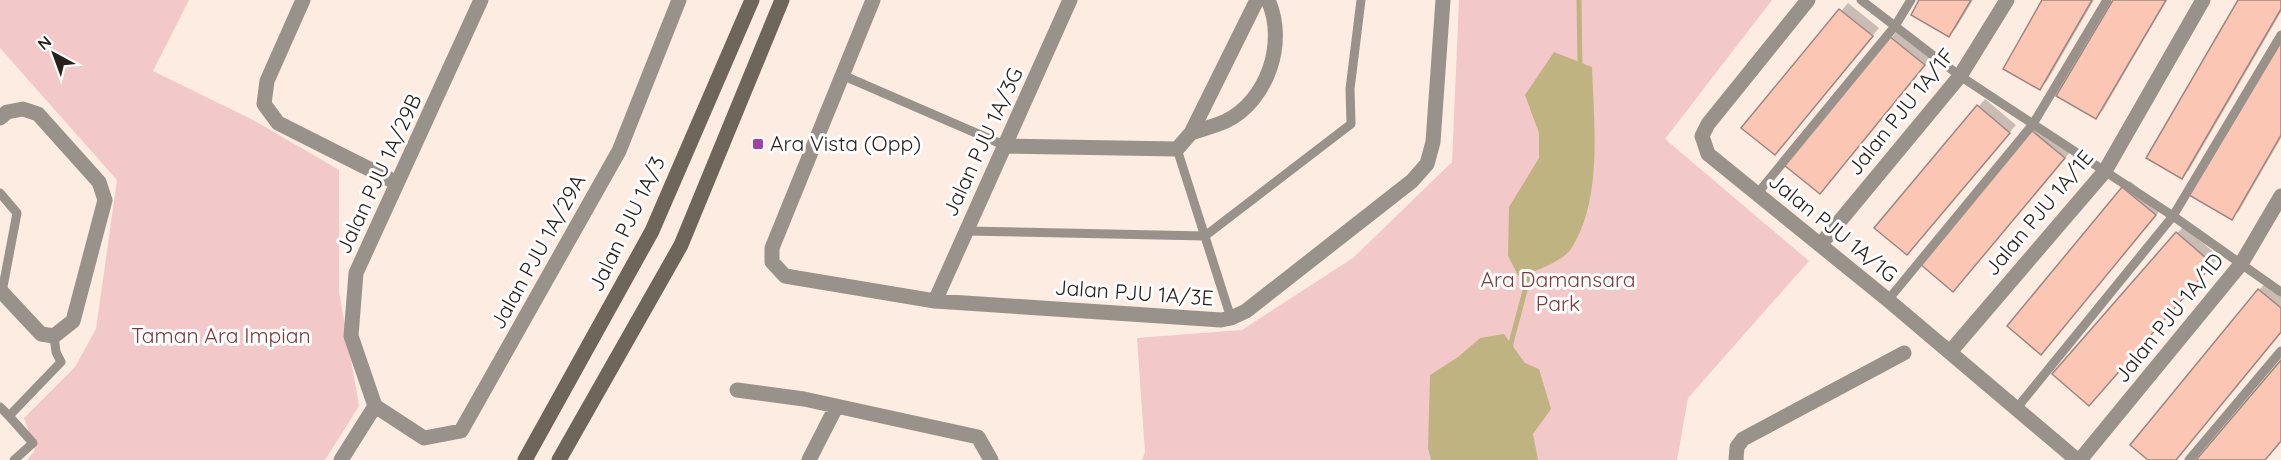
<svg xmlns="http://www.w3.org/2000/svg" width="2281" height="460" font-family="Quicksand,sans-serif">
  <rect width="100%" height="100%" fill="#fcece1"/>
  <path fill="#f2c9c8" d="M 0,0 L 189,0 L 153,71 L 253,120 L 339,170 L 339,292 L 359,406 L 325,460 L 27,460 L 35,450 L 24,418 L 75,367 L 96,329 L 117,180 L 0,48 Z
    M 1459,0 L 1772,0 L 1665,139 L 1809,261 L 1688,398 L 1677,460 L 1142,460 L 1145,452 L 1137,338 L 1242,330 L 1353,258 L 1452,162 Z"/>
  <path fill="#c0b382" d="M 1554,52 L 1592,67 C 1594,123 1603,200 1571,249 C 1562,262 1533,272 1519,277 L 1508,256 L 1509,207 L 1539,158 L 1539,133 L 1525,95 Z
    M 1504,334 L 1525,363 L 1539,369 L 1551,409 L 1533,434 L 1538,460 L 1431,460 L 1428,448 L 1430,375 L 1458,357 L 1480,338 Z"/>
  <path fill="#0003" d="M 1921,0 L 1973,0 L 1956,28 L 1949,35 Z
    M 2044,0 L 2094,0 L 2047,81 L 2040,88 Z
    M 2114,0 L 2167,0 L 2103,110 L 2096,117 Z
    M 2239,0 L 2281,0 L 2281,12 L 2189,170 L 2182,177 Z
    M 1848,3 L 1879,28 L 1782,146 L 1744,127 Z
    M 1898,30 L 1931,57 L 1827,185 L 1786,165 Z
    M 2281,39 L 2281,138 L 2239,211 L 2232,218 Z
    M 1985,99 L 2016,125 L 1914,246 L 1876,228 Z
    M 2038,123 L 2071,151 L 1960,283 L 1921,263 Z
    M 2130,181 L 2162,208 L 2048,346 L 2123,188 Z
    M 2184,226 L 2219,257 L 2095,397 L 2177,233 Z
    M 2266,283 L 2281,296 L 2281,332 L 2176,460 L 2151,460 L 2259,290 Z"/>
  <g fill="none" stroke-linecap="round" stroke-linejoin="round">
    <path stroke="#c0b382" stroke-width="5" d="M 1579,0 L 1580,67
      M 1511,349 L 1511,343 L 1531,268"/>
  </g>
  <path fill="#fcc6b5" stroke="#9c877f" stroke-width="1.5" d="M 1919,0 L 1971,0 L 1949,37 L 1911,15 Z
    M 2042,0 L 2092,0 L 2040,90 L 2003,69 Z
    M 2113,0 L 2166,0 L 2096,119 L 2056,96 Z
    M 2238,0 L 2281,0 L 2281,9 L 2182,179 L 2146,158 Z
    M 1839,9 L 1873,36 L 1775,155 L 1741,128 Z
    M 1889,36 L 1925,65 L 1820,194 L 1784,165 Z
    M 2281,36 L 2281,135 L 2232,220 L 2189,195 Z
    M 1977,105 L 2010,133 L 1907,255 L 1874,228 Z
    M 2030,129 L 2065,158 L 1953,292 L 1919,263 Z
    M 2122,187 L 2156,215 L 2041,355 L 2007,326 Z
    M 2176,232 L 2213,264 L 2089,406 L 2052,374 Z
    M 2258,289 L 2281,308 L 2281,332 L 2176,460 L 2148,460 L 2130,445 Z
    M 2281,360 L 2281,441 L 2265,460 L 2196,460 Z"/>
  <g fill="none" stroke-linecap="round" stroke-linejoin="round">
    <path stroke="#98928b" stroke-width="9" d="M 1861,0 L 1960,76 L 2173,216 L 2281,292
      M 842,75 L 1006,146
      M 1177,149 L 1231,318
      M 0,193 L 17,213 L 2,292
      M 1757,194 L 1895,26 L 1911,0
      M 966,231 L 1205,236 L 1351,124 L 1350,89 L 1361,0
      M 1888,300 L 2033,124 L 2107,0
      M 0,407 L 9,416
      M 2016,409 L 2173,216 L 2281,35
      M 14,460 L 33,443 L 9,416 L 61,362 L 56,352 L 54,336
      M 2189,460 L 2281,351"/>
    <path stroke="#98928b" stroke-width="15" d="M 303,0 L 267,81 L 264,104 L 278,123 L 397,183
      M 873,0 L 772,248 L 772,262 L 785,276 L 935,301 L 1221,320 L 1231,318 L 1246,311 L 1412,181 L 1427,164 L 1433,142 L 1443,0
      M 1808,0 L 1708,124 L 1702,136 L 1708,154 L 1888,300 L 2077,460
      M 0,118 L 7,112 L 23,109 L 38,114 L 99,182 L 105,200 L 73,321 L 54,336 L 41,334 L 0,290
      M 1191,133 C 1203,129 1215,126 1226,121 C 1268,100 1287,42 1268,0
      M 1006,146 L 1177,149 L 1191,133 L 1257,0
      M 1820,245 L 1960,76 L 2007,0
      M 935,301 L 1070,0
      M 1950,352 L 2105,171 L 2203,0
      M 737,390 L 804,399 L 978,437 L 991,460
      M 375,406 L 424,438 L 461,431 L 619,151 L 679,0
      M 375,406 L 351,336 L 356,273 L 481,0
      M 341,460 L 375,406
      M 809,460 L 836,407
      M 1736,460 L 1737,447 L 1743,439 L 1904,353
      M 2080,460 L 2241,264 L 2281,196"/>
    <path stroke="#6e665b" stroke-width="15" d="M 525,460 L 652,231 L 752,0
      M 559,460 L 681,245 L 782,0"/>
  </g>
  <rect fill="#a040a8" stroke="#fdfdfd" stroke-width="2" x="752" y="138" width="12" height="12" rx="3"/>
  <g text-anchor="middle" stroke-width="6" stroke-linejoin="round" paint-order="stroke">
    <g font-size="21" fill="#27201b" stroke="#fdfdfd">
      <text transform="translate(1901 112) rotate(-51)" y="7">Jalan PJU 1A/1F</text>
      <text transform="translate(983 142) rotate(-65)" y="7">Jalan PJU 1A/3G</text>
      <text transform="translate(379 174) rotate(-65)" y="7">Jalan PJU 1A/29B</text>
      <text transform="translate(2039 213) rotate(-50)" y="7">Jalan PJU 1A/1E</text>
      <text transform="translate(627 224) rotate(-64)" y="7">Jalan PJU 1A/3</text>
      <text transform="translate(1833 228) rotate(39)" y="7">Jalan PJU 1A/1G</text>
      <text transform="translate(538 252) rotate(-61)" y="7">Jalan PJU 1A/29A</text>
      <text transform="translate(1134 293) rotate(4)" y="7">Jalan PJU 1A/3E</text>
      <text transform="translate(2169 318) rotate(-51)" y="7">Jalan PJU 1A/1D</text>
    </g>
    <g font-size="21" fill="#27201b" stroke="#fdfdfd" text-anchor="start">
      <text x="770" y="151">Ara Vista (Opp)</text>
    </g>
    <g font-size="21" fill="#7d3839" stroke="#fdfdfd">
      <text x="1558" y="287">Ara Damansara<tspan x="1558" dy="24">Park</tspan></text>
      <text x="221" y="343">Taman Ara Impian</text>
    </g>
  </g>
  <g transform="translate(54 54) rotate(319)" stroke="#fdfdfd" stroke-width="4.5" paint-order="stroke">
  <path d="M0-4.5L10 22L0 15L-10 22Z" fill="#27201b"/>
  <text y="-9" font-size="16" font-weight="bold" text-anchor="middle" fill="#27201b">N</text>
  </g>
</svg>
